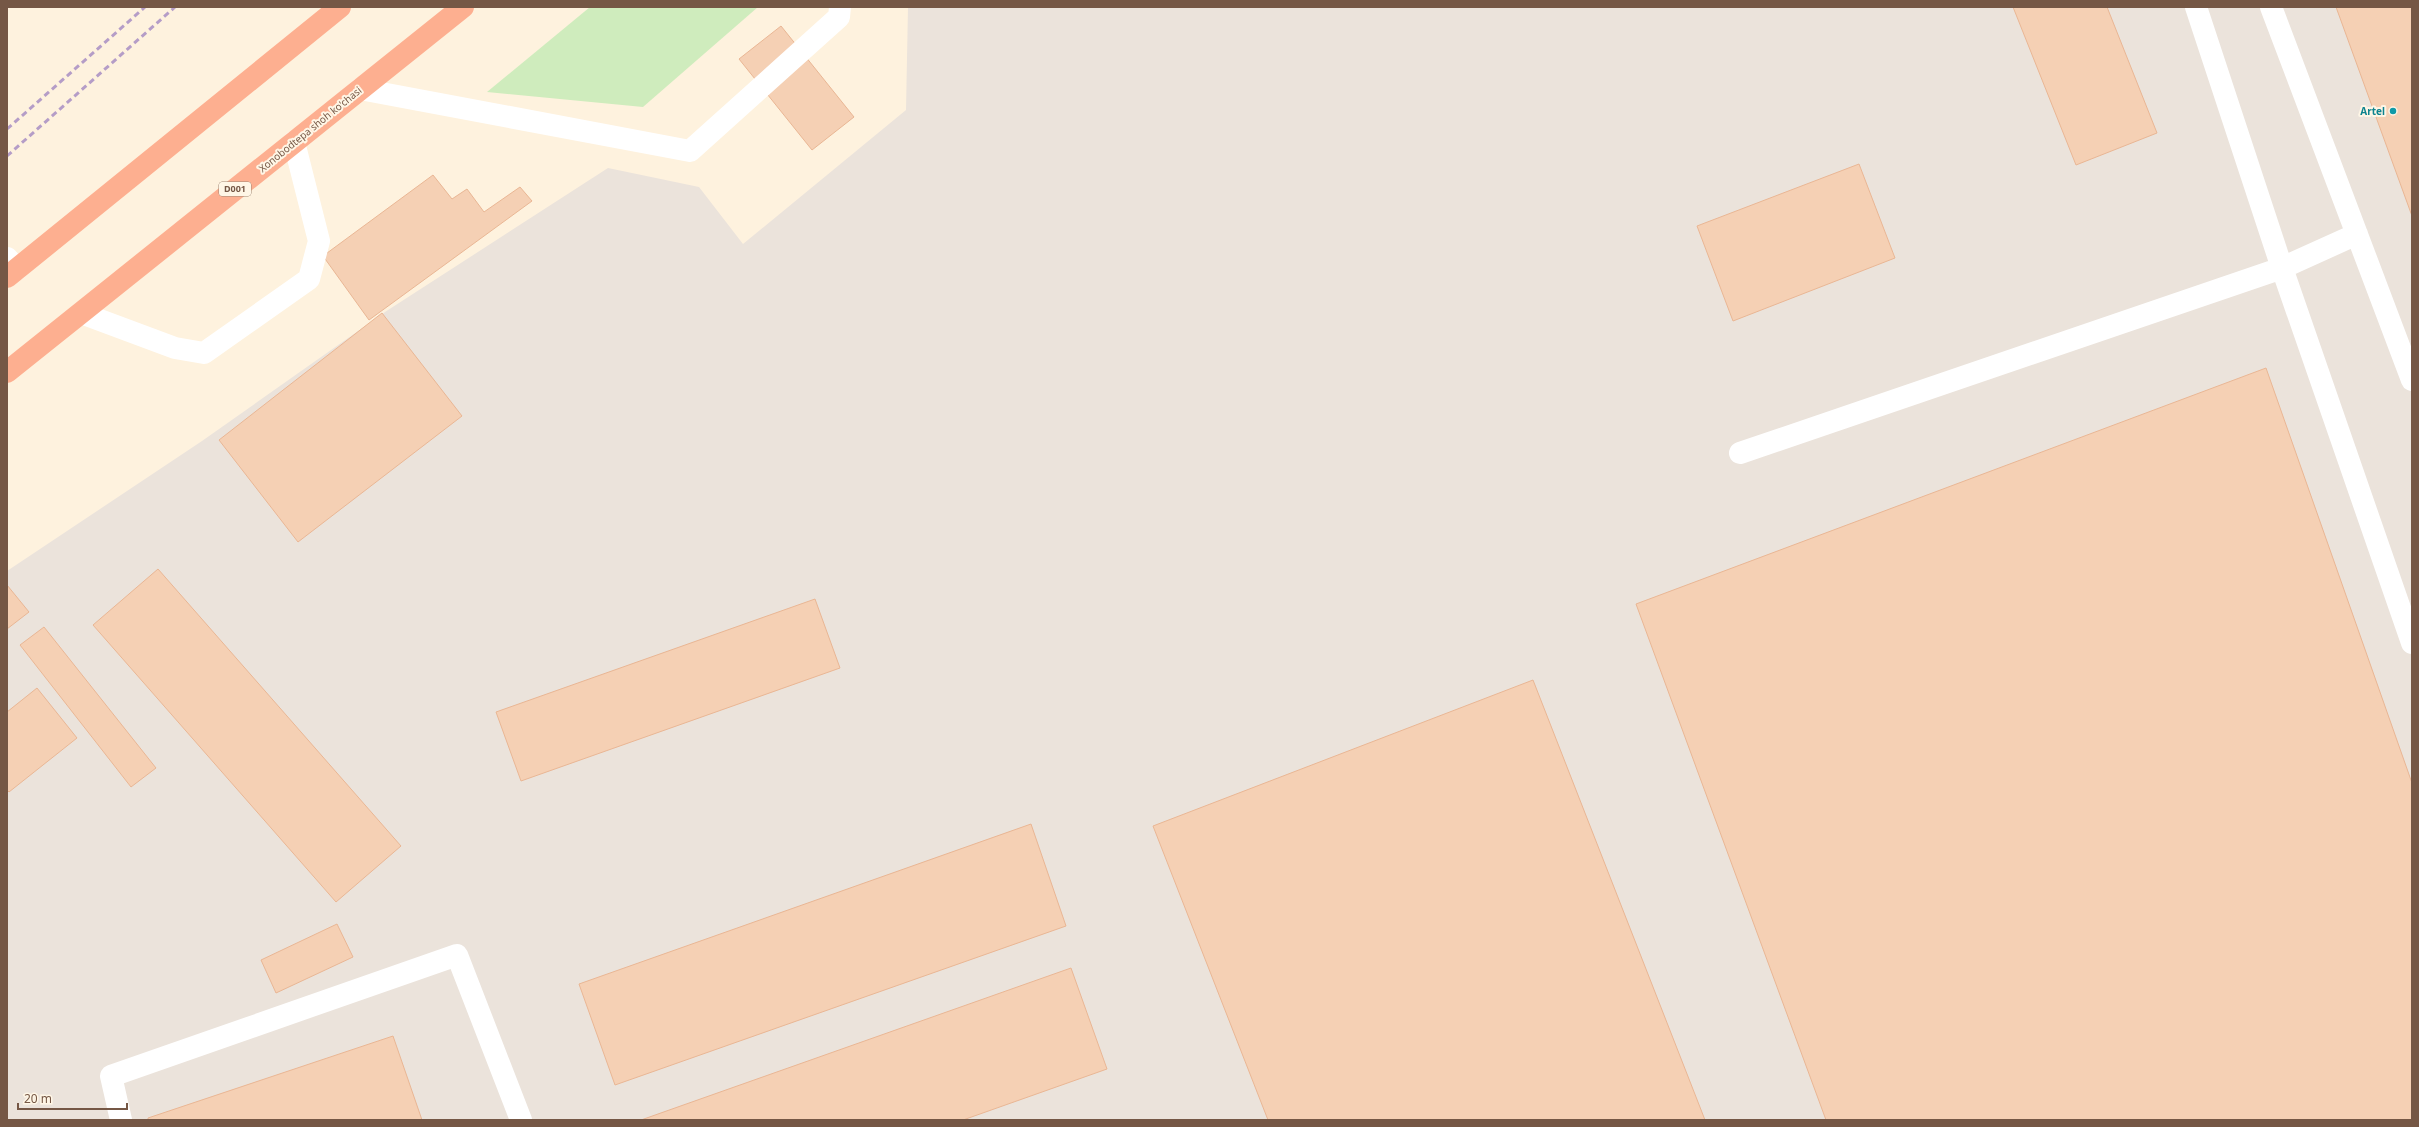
<svg xmlns="http://www.w3.org/2000/svg" width="2419" height="1127" font-family="'Noto Sans',sans-serif">
  <rect width="100%" height="100%" fill="#fef2de"/>
  <path fill="#ebe3db" d="M 908,7 L 2412,7 L 2412,1120 L 7,1120 L 7,571 L 202,441 L 385,312 L 608,168 L 699,187 L 743,244 L 906,110 Z"/>
  <path fill="#cfecbd" d="M 590,7 L 758,7 L 643,107 L 487,92 Z"/>
  <path fill="#f5d0b4" stroke="#e9b694" d="M 2013,7 L 2107,7 L 2157,133 L 2076,165 Z
    M 2336,7 L 2412,7 L 2412,216 Z
    M 781,26 L 854,117 L 812,150 L 739,59 Z
    M 1859,164 L 1895,258 L 1733,321 L 1697,226 Z
    M 433,175 L 452,199 L 467,189 L 484,212 L 520,187 L 532,201 L 369,320 L 323,256 Z
    M 382,313 L 462,416 L 298,542 L 219,440 Z
    M 2266,368 L 2412,783 L 2412,1120 L 1826,1120 L 1636,604 Z
    M 158,569 L 401,846 L 336,902 L 93,625 Z
    M 7,585 L 29,612 L 7,629 Z
    M 815,599 L 840,668 L 521,781 L 496,712 Z
    M 44,627 L 156,768 L 131,787 L 20,645 Z
    M 1533,680 L 1705,1120 L 1268,1120 L 1153,826 Z
    M 37,688 L 77,738 L 9,792 L 7,790 L 7,712 Z
    M 1031,824 L 1066,926 L 615,1085 L 579,984 Z
    M 337,924 L 353,957 L 276,993 L 261,960 Z
    M 1071,968 L 1107,1069 L 963,1120 L 641,1120 Z
    M 393,1036 L 422,1120 L 148,1120 L 148,1118 Z"/>
  <g fill="none" stroke-linecap="round" stroke-linejoin="round">
    <path stroke="#fff" stroke-width="22" d="M 2196,7 L 2282,268 L 2412,643
      M 2271,7 L 2412,380
      M 360,89 L 690,151 L 839,17 L 840,7
      M 7,258 L 17,269
      M 81,313 L 175,348 L 204,353 L 309,279 L 319,241 L 294,142
      M 1740,453 L 2282,268 L 2357,234
      M 121,1120 L 111,1076 L 457,955 L 521,1120"/>
    <path stroke="#fdaf90" stroke-width="22" d="M 7,277 L 340,7
      M 7,372 L 463,7"/>
    <path stroke="#b59dc7" stroke-width="3" stroke-dasharray="6 4" stroke-linecap="butt" d="M 7,129 L 145,7
      M 7,156 L 175,7"/>
  </g>
  <circle fill="#0f9aa8" stroke="#fff6e6" stroke-width="1.5" cx="2393" cy="111" r="4"/>
  <g text-anchor="middle" stroke-width="4" stroke-linejoin="round" paint-order="stroke">
    <rect fill="#fff6e6" stroke="#9e8775" stroke-width="1" x="219" y="182" width="32" height="14" rx="3"/>
    <g font-size="9" font-weight="bold" fill="#755745">
      <text x="235" y="192">D001</text>
    </g>
    <g font-size="10" font-weight="bold" fill="#0d838f" stroke="#fff6e6" text-anchor="end">
      <text x="2385" y="115">Artel</text>
    </g>
    <g font-size="10" fill="#755745" stroke="#fff6e6">
      <text transform="translate(310 129) rotate(-39)" y="4">Xonobodtepa shoh ko'chasi</text>
    </g>
  </g>
  <rect width="2419" height="1127" fill="none" stroke="#755745" stroke-width="16"/>
  <path d="M18 1103v6h109v-6" fill="none" stroke="#755745" stroke-width="2"/>
  <text x="24" y="1103" font-size="12" fill="#755745" stroke="#fff6e6" stroke-width="3" paint-order="stroke">20 m</text>
</svg>
